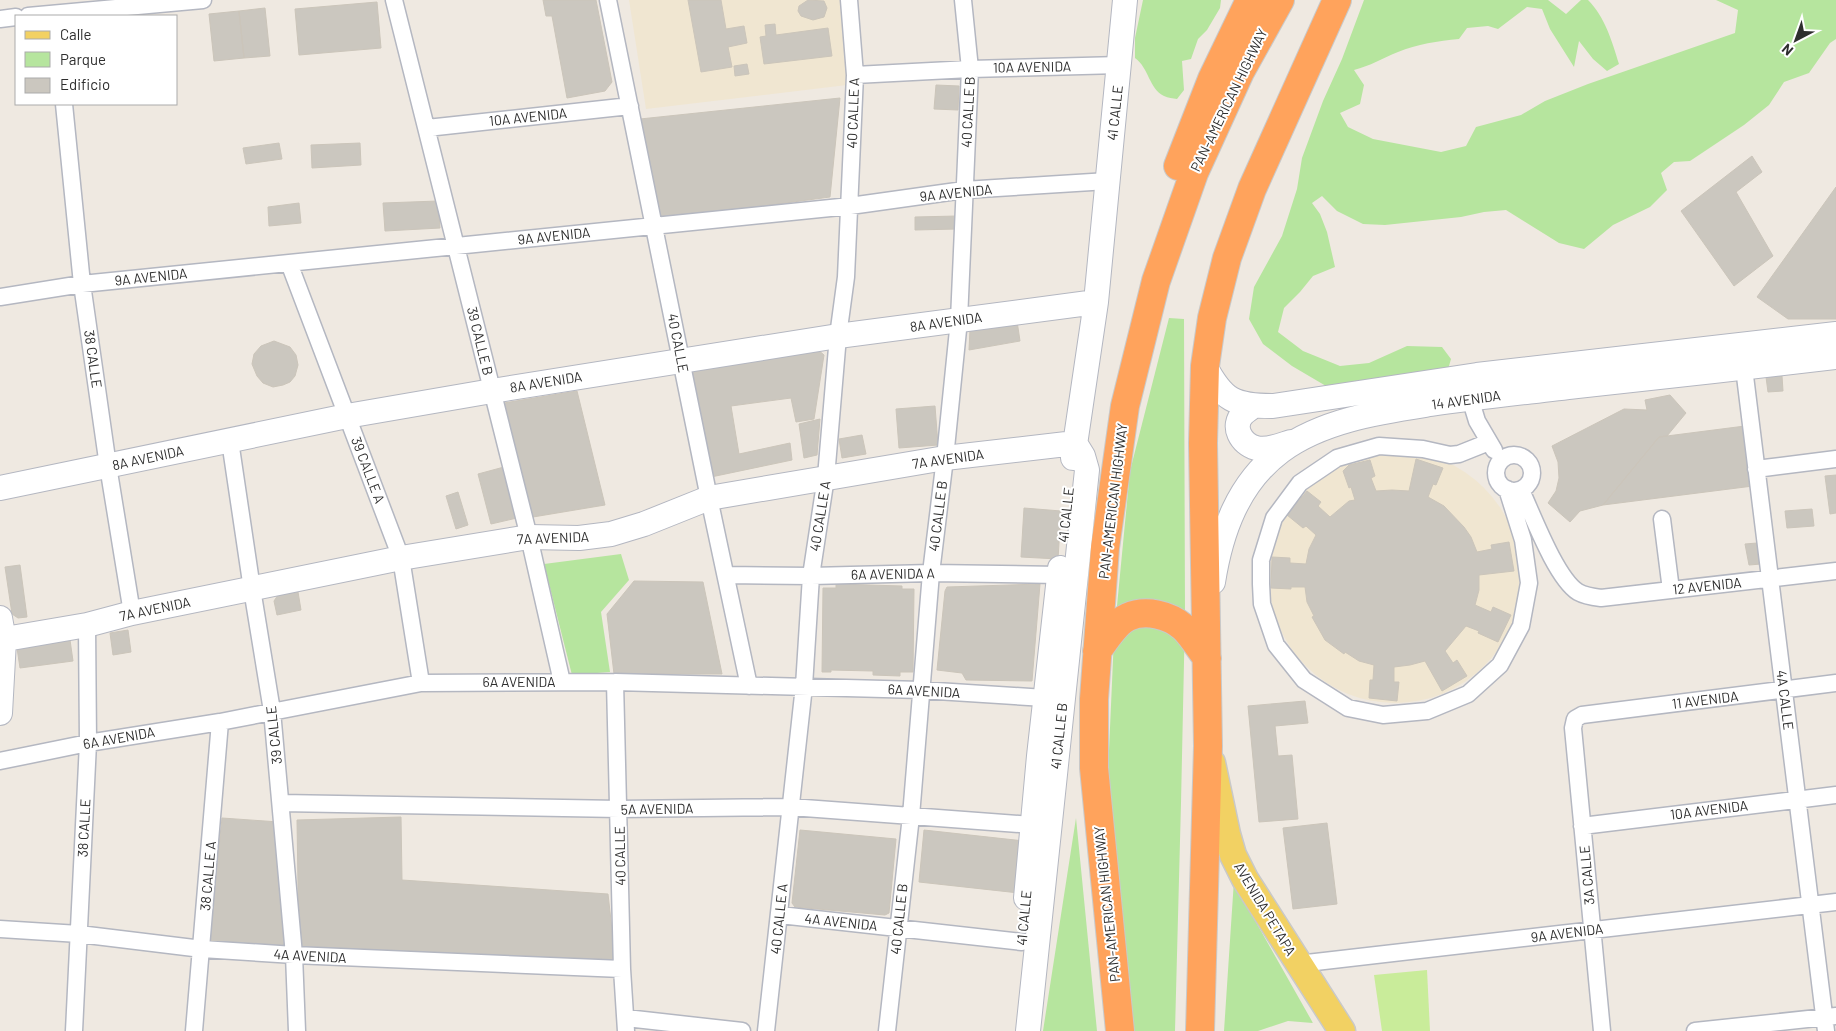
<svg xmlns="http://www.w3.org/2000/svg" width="1836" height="1031" font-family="Barlow,sans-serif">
  <rect width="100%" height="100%" fill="#efe9e1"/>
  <path fill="#f0e6d1" d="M 629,0 L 840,0 L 847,85 L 646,109 Z
    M1269 577a126 126 0 1 1 252 0a126 126 0 1 1-252 0Z"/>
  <path fill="#b6e59e" d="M 1143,0 L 1221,0 L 1220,8 L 1207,30 L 1198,39 L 1191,59 L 1182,61 L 1184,90 L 1177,99 C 1173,98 1168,98 1164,96 C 1149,89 1149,68 1135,58 L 1135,38 Z
    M 1364,0 L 1548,0 L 1566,14 L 1581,0 L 1588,0 C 1605,17 1612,41 1619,64 L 1607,71 L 1593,59 L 1579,41 L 1574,67 L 1550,29 L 1542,9 L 1527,7 L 1498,29 L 1488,26 L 1467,28 L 1459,39 C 1438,41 1417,44 1398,52 C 1383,58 1370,66 1354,70 L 1364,85 L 1360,104 L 1340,113 L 1348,127 L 1373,139 L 1441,152 L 1466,146 L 1476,127 L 1521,115 L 1545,101 L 1588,84 L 1735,33 L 1738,10 L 1716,0 L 1836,0 L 1836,39 L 1830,43 L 1809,73 L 1784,82 L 1769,105 L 1744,125 L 1690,161 L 1674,162 L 1661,173 L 1667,190 L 1650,207 L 1613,225 L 1584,249 L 1559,243 L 1506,210 L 1484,212 L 1461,217 L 1385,225 L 1363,224 L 1337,211 L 1322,196 L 1312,203 L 1320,214 L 1327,232 L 1335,267 L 1313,276 L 1300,292 L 1284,308 L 1278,332 L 1303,351 L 1340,366 L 1369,363 L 1407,346 L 1442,347 L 1451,359 L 1447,373 L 1326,386 L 1292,366 L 1263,344 L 1249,319 L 1254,287 L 1282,236 L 1297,189 L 1302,158 L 1323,101 L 1342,59 Z
    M 1169,318 L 1184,319 L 1185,615 L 1181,803 L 1175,1031 L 1134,1031 L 1128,965 L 1107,796 L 1114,637 L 1130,471 Z
    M 621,554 L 629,580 L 601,612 L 610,672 L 572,675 L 544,564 Z
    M 1076,818 L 1097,1031 L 1043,1031 Z
    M 1234,880 L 1253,917 L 1313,1023 L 1288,1021 L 1258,1031 L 1224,1031 Z"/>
  <path fill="#c9ec9a" d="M 1427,970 L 1430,1031 L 1382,1031 L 1374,975 Z"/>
  <path fill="#cbc7bf" stroke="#cbc5ba" d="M 543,0 L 596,0 L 612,82 L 605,91 L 567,98 L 552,16 L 546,16 Z
    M 688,0 L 721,0 L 726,29 L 744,26 L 747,43 L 728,47 L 732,67 L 701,72 Z
    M 808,0 L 824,1 L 827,8 L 824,17 L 813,20 L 801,16 L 798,11 L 799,6 Z
    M 377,2 L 381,48 L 299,55 L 295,9 Z
    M 265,8 L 270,56 L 244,58 L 239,11 Z
    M 239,11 L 244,58 L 214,61 L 209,14 Z
    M 775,24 L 776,35 L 828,28 L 832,56 L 764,64 L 760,37 L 766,36 L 765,25 Z
    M 747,64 L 749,74 L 735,76 L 734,66 Z
    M 936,85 L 959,86 L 958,110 L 934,109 Z
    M 840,98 L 830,197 L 659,220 L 640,119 Z
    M 279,143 L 282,159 L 246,164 L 243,148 Z
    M 360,143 L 361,165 L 312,168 L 311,145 Z
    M 1752,156 L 1762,172 L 1736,192 L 1773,256 L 1734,286 L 1681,211 Z
    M 1836,187 L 1836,319 L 1788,319 L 1757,297 Z
    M 438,201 L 440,228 L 385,231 L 383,203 Z
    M 299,203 L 301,223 L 269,226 L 268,207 Z
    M 957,216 L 957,229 L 915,230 L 915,217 Z
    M 1017,321 L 1020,341 L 969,350 L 970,329 Z
    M 274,341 L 290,347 L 296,355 L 298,365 L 295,376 L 290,382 L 283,385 L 273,387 L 263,383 L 257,376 L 252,364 L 254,354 L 261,346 Z
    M 817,349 L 824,355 L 814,419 L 796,422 L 791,398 L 731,406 L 739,454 L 790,443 L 792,460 L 711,477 L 691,372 Z
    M 1782,376 L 1783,391 L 1768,392 L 1766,377 Z
    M 577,391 L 605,505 L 533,517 L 504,403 Z
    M 1670,395 L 1686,413 L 1667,436 L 1659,437 L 1603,505 L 1580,511 L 1570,522 L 1548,503 L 1556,491 L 1559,478 L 1558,462 L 1552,446 L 1624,409 L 1647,410 L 1645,400 Z
    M 935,406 L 938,445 L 899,448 L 896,409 Z
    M 820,419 L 817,455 L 804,458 L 799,424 Z
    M 1745,426 L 1753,486 L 1603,505 L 1659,437 Z
    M 862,435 L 866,454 L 842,458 L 839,439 Z
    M 1416,459 L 1443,468 L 1436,485 L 1433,484 L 1428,497 L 1444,506 L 1464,527 L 1471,537 L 1477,552 L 1492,549 L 1491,545 L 1509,542 L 1514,571 L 1479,575 L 1479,590 L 1475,605 L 1491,612 L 1493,607 L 1511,615 L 1498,642 L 1478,633 L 1479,631 L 1466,626 L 1445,651 L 1453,663 L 1457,660 L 1467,676 L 1442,691 L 1425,661 L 1410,665 L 1394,667 L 1394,682 L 1399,682 L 1397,701 L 1369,698 L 1370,680 L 1373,680 L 1374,665 L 1359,661 L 1345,652 L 1344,654 L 1325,640 L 1312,617 L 1314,616 L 1307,602 L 1305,587 L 1291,587 L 1291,589 L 1271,588 L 1272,557 L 1290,558 L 1290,563 L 1306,564 L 1309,549 L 1316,535 L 1306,526 L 1303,528 L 1287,515 L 1307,491 L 1321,502 L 1318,506 L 1330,517 L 1349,501 L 1355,500 L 1351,487 L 1349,488 L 1343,471 L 1349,465 L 1370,460 L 1375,476 L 1371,478 L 1376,491 L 1392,490 L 1409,491 Z
    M 504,467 L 517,518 L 491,524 L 478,474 Z
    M 1836,475 L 1836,513 L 1830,514 L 1825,476 Z
    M 458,492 L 468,525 L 456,529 L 446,496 Z
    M 1024,508 L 1061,511 L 1058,559 L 1021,557 Z
    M 1812,509 L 1814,526 L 1787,528 L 1785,511 Z
    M 1757,543 L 1761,564 L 1749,565 L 1745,544 Z
    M 20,565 L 27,617 L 18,618 L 12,614 L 5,567 Z
    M 634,581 L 703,582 L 722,674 L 614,674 L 607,614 Z
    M 836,584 L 902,586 L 902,589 L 914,589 L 913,672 L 900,672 L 900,676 L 873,675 L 873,671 L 831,670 L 831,672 L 822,672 L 823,588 L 836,588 Z
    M 1040,584 L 1032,681 L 966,680 L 962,673 L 937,670 L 945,591 L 947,587 Z
    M 298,592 L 301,610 L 277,615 L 274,601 L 278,595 Z
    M 128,630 L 131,652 L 113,655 L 110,633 Z
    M 70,640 L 73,661 L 20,668 L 17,648 Z
    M 1305,701 L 1308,723 L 1275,726 L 1278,756 L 1292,755 L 1298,819 L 1259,822 L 1248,706 Z
    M 401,817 L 402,880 L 608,894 L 616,965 L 299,951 L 297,820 Z
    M 222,818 L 279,822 L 288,950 L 209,942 Z
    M 1327,823 L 1337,904 L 1293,909 L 1283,828 Z
    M 800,830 L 896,839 L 889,913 L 885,915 L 795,907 L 792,903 Z
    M 924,830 L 1024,841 L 1019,893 L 919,882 Z"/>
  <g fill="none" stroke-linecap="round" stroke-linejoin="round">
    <defs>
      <path id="street" d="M 394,0 L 529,537 L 562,682
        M 608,0 L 709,498 L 749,686
        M 28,16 L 203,0
        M 0,19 L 16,17
        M 855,75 L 970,69 L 1120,65
        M 64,104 L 82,284 L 108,466 L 132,613
        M 427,128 L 630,106
        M 289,263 L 401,558 L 421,683
        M 0,297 L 82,284 L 850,206 L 964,190 L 1108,181
        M 1744,368 L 1826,1031
        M 1470,398 L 1477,421 L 1494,450
        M 230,441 L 252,589 L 272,711 L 294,955 L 297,1031
        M 1489,442 L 1459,454 L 1450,455 L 1423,449 L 1379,446 L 1337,458 L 1300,483 L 1274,518 L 1261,560 L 1261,584 L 1262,604 L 1276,645 L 1304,680 L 1348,708 L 1383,715 L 1427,711 L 1468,694 L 1500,665 L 1521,626 L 1529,583 L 1523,540 L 1507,489
        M1496 473a18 18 0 1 1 36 0a18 18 0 1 1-36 0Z
        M 1756,469 L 1836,459
        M 1521,490 C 1533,516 1556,578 1578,592 C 1585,596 1593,597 1601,598 L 1836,571
        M 1662,519 L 1671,590
        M 727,575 L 811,576 L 931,573 L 1059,575
        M 615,682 L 622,969 L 626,1031
        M 0,761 L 88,743 L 220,722 L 421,683 L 615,682 L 921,690 L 1045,698
        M 281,803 L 619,809 L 791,807 L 1032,825
        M 1582,826 L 1836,795
        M 780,915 L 1022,942
        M 0,929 L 79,934 L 202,949 L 294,955 L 622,969
        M 1298,964 L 1836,902
        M 626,1018 L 742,1031
        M 74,1031 L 88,743 L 87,625
        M 194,1031 L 220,722
        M 766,1031 L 804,686 L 811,576 L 826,477 L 838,336 L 846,277 L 855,75 L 849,0
        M 887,1031 L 911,816 L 931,573 L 945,458 L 959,320 L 970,69 L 963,0
        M 1602,1031 L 1573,728 L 1575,719 L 1582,715 L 1836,683
        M 1695,1031 L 1836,1016"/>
      <path id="secondary" d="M 1205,366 C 1223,400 1234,406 1273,406 L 1477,375 L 1836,334
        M 1253,406 C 1250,409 1246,411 1243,414 C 1231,426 1241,444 1256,448 C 1267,451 1281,445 1291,442
        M 1073,458 L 1096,302 L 1125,0
        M 0,488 L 347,416 L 492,391 L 838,336 L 1096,302
        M 1213,582 C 1221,532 1238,483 1281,451 C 1323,420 1380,412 1431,404 C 1479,397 1528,392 1577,386 C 1663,377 1750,367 1836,357
        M 0,618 L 4,640 L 0,713
        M 0,640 L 87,625 L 132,613 L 401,558 L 529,537 L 579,538 L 611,534 L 644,524 L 709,498 L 945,458 L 1075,443 L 1083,456 L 1087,470 L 1028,1031
        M 1026,898 L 1039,756 L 1060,568"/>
      <path id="primary" d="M 1212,763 L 1227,834 L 1233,855 L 1245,879 L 1342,1031"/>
      <path id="highway" d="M 1178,166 L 1212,79 L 1250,0
        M 1097,651 C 1106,640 1115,623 1128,617 C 1146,609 1169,615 1183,627 C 1192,635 1199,648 1207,658
        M 1120,1031 L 1094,768 L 1094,699 L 1105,548 L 1125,406 L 1156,281 L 1194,173 L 1240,72 L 1280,0
        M 1200,1031 L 1208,746 L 1203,443 L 1205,366 L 1212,318 L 1227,258 L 1252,189 L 1337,0"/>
    </defs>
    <use href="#street" stroke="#b4b7c1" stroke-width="19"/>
    <use href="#secondary" stroke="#b4b7c1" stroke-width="26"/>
    <use href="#primary" stroke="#c9c9c9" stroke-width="29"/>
    <use href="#highway" stroke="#c9c9c9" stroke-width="30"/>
    <use href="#street" stroke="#fff" stroke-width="16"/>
    <use href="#secondary" stroke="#fff" stroke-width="24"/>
    <use href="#primary" stroke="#f2d163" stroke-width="26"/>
    <use href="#highway" stroke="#ffa35c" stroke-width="28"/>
  </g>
  <g text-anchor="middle" stroke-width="4" stroke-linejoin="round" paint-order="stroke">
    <g font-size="14" fill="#2e2e2e" stroke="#fff">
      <text transform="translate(1032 67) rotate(-1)" y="5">10A AVENIDA</text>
      <text transform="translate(1229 100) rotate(-64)" y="5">PAN-AMERICAN HIGHWAY</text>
      <text transform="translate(968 112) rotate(-87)" y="5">40 CALLE B</text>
      <text transform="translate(853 113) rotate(-88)" y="5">40 CALLE A</text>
      <text transform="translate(1115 113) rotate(-84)" y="5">41 CALLE</text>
      <text transform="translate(528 117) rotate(-6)" y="5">10A AVENIDA</text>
      <text transform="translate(956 193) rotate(-6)" y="5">9A AVENIDA</text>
      <text transform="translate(554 236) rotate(-6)" y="5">9A AVENIDA</text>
      <text transform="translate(151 277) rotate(-6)" y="5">9A AVENIDA</text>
      <text transform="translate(946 322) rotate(-8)" y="5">8A AVENIDA</text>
      <text transform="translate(480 341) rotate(76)" y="5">39 CALLE B</text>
      <text transform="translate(678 343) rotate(79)" y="5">40 CALLE</text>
      <text transform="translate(93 359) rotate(82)" y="5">38 CALLE</text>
      <text transform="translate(546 382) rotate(-9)" y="5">8A AVENIDA</text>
      <text transform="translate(1466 400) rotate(-8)" y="5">14 AVENIDA</text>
      <text transform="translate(148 458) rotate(-12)" y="5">8A AVENIDA</text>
      <text transform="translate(948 459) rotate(-8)" y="5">7A AVENIDA</text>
      <text transform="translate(368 470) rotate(69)" y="5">39 CALLE A</text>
      <text transform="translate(1113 501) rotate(-83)" y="5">PAN-AMERICAN HIGHWAY</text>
      <text transform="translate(1066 515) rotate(-84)" y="5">41 CALLE</text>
      <text transform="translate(820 516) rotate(-81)" y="5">40 CALLE A</text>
      <text transform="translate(938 516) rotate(-83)" y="5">40 CALLE B</text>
      <text transform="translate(553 538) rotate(-2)" y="5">7A AVENIDA</text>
      <text transform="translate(893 574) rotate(-1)" y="5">6A AVENIDA A</text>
      <text transform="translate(1707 586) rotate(-6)" y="5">12 AVENIDA</text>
      <text transform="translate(155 609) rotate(-12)" y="5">7A AVENIDA</text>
      <text x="519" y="687">6A AVENIDA</text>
      <text transform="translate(924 691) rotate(3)" y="5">6A AVENIDA</text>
      <text transform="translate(1705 700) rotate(-7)" y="5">11 AVENIDA</text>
      <text transform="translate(1785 700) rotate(83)" y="5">4A CALLE</text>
      <text transform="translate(274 735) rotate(-96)" y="5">39 CALLE</text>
      <text transform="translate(1059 736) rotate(-84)" y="5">41 CALLE B</text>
      <text transform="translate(119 738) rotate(-10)" y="5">6A AVENIDA</text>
      <text transform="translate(657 809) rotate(-1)" y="5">5A AVENIDA</text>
      <text transform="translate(1709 810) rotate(-7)" y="5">10A AVENIDA</text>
      <text transform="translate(84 828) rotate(-87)" y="5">38 CALLE</text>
      <text transform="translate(620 856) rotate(-91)" y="5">40 CALLE</text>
      <text transform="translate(1587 875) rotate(-95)" y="5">3A CALLE</text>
      <text transform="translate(208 876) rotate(-85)" y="5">38 CALLE A</text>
      <text transform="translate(1107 904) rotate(-96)" y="5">PAN-AMERICAN HIGHWAY</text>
      <text transform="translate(1265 909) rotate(59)" y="5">AVENIDA PETAPA</text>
      <text transform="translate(1024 918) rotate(-85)" y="5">41 CALLE</text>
      <text transform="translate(779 919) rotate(-84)" y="5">40 CALLE A</text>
      <text transform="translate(899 919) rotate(-84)" y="5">40 CALLE B</text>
      <text transform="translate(841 922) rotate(6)" y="5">4A AVENIDA</text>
      <text transform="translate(1567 933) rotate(-7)" y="5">9A AVENIDA</text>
      <text transform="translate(310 956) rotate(3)" y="5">4A AVENIDA</text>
    </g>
  </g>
  <rect x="15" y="15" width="162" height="90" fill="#ffffff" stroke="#ababab"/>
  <rect x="25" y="31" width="25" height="8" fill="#f2d163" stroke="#ababab"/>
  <text x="60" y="40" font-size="15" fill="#2e2e2e">Calle</text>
  <rect x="25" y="52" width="25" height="15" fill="#b6e59e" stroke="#ababab"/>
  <text x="60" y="65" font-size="15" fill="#2e2e2e">Parque</text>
  <rect x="25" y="78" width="25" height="15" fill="#cbc7bf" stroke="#ababab"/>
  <text x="60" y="90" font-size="15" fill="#2e2e2e">Edificio</text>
  <g transform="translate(1796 40) rotate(221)" stroke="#ffffff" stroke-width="4" paint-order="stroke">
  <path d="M0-4L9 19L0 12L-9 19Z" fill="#2e2e2e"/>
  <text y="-8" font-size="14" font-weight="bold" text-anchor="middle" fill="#2e2e2e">N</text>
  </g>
</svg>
